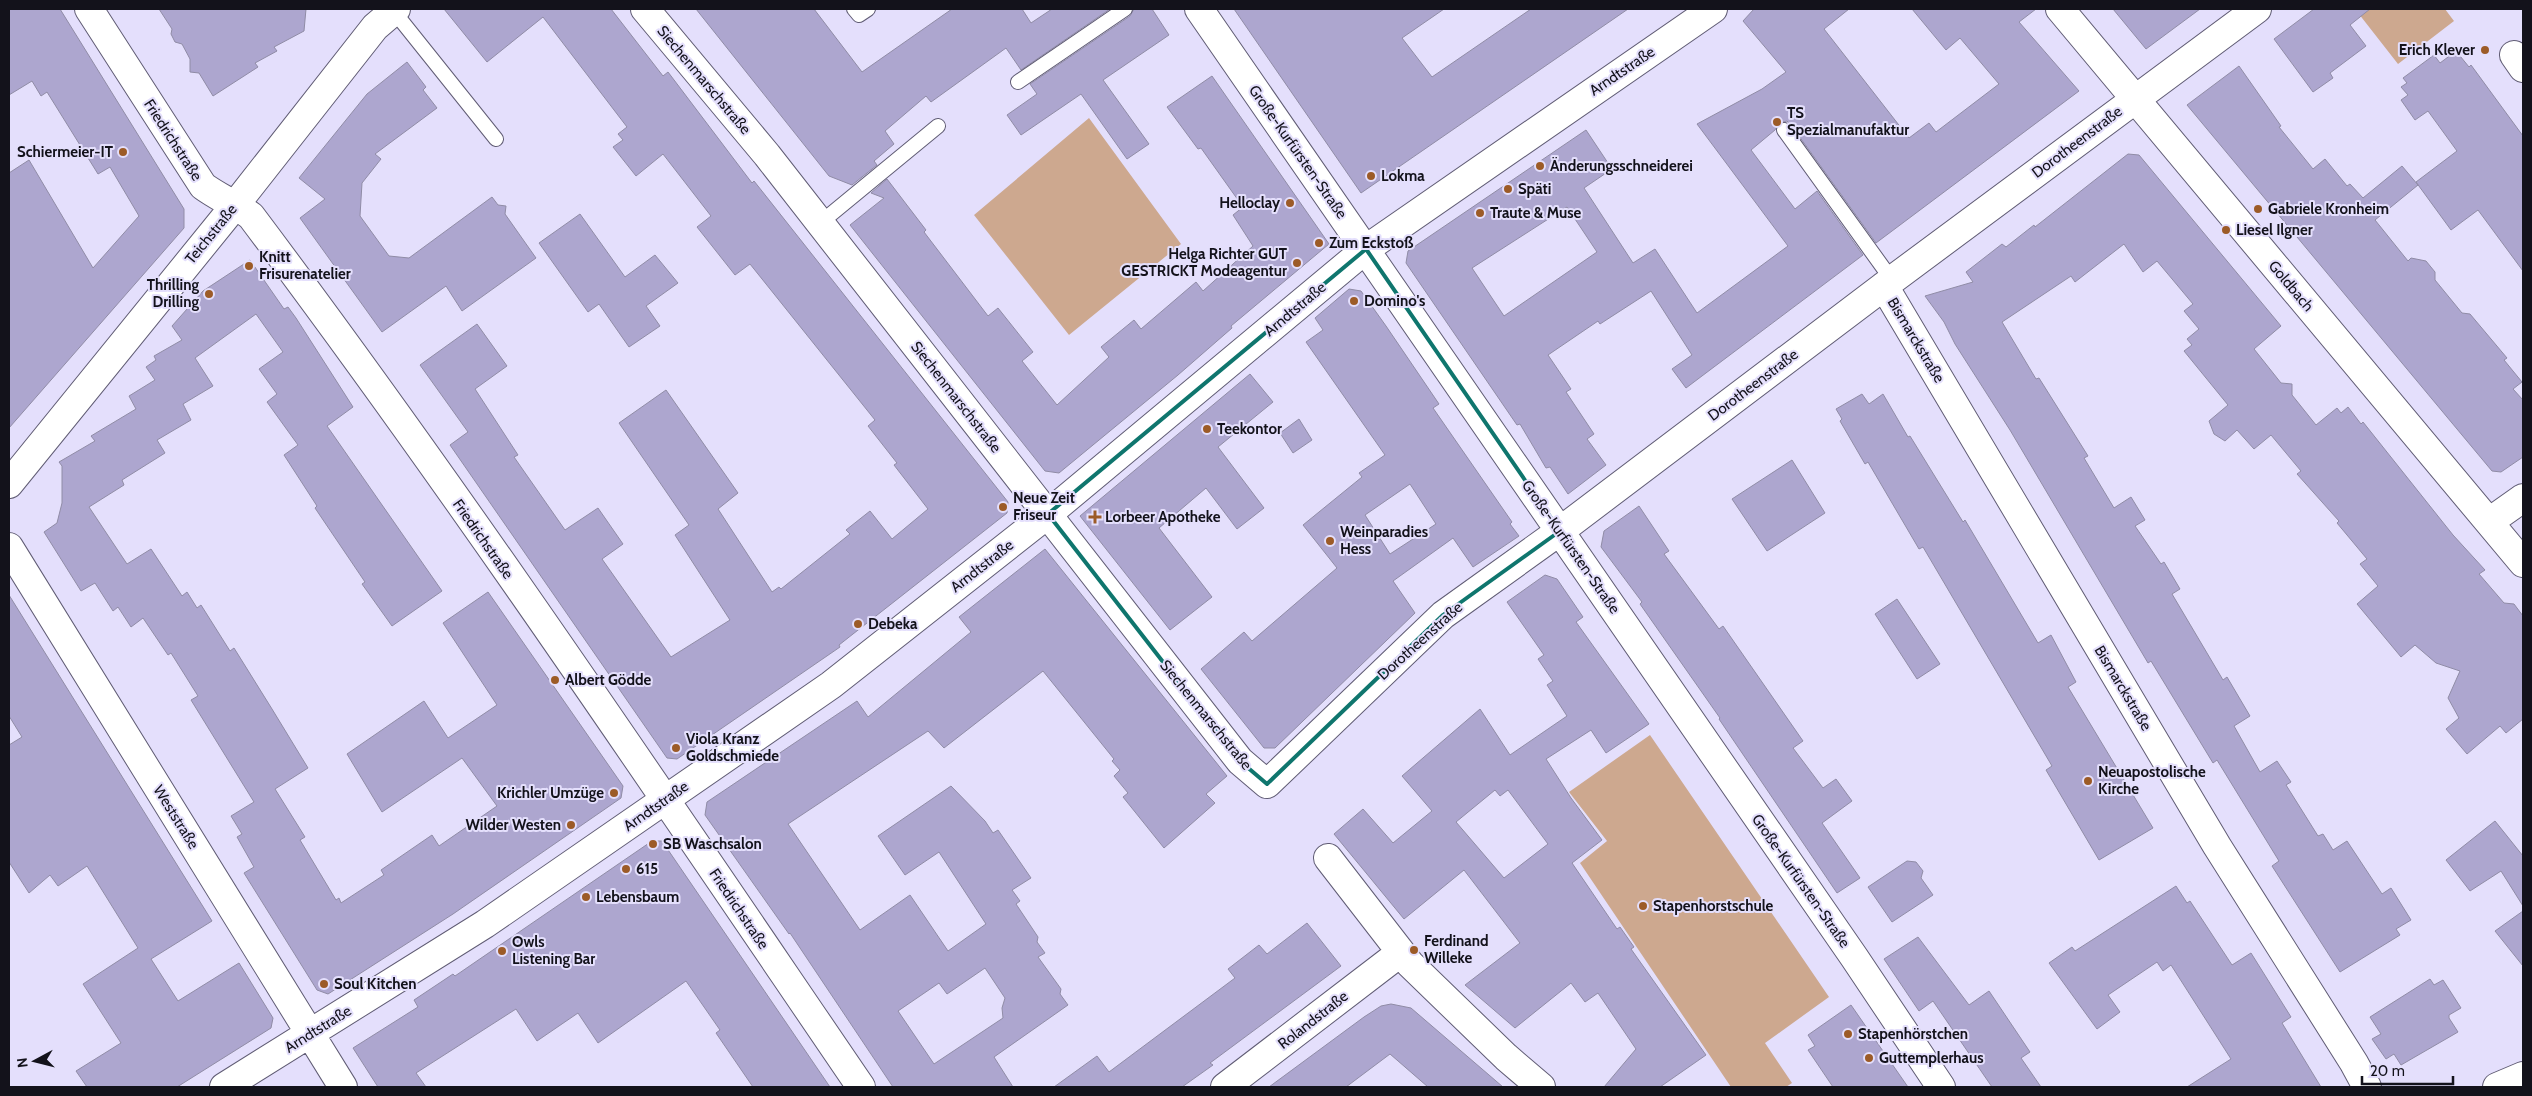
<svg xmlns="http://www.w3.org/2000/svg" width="2532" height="1096" font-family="Cabin,sans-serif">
  <rect width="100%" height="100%" fill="#e4dffc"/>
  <path fill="#cda88f" d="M 2355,9 L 2445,9 L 2454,21 L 2398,64 Z
    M 1089,118 L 1181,244 L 1069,335 L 974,215 Z
    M 1650,735 L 1829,997 L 1765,1043 L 1792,1083 L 1786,1087 L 1731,1087 L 1580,863 L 1607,841 L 1569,792 Z"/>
  <path fill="#ada6cf" stroke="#908ca6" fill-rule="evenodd" d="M 9,9 L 60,9 L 184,209 L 184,228 L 9,428 L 9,173 L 29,160 L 93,268 L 139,216 L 110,167 L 98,174 L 47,92 L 41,96 L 32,81 L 9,95 Z
    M 159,9 L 306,9 L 304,31 L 274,47 L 277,51 L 255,63 L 258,67 L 213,96 L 199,73 L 190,72 L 190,59 L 182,44 L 175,42 L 171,34 L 172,29 Z
    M 444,9 L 611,9 L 663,76 L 668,72 L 752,183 L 754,181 L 1008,502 L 1007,513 L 839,645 L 840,647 L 677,759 L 667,758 L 450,445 L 468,432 L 420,365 L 477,324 L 507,366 L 475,389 L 518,455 L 514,457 L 565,530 L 598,508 L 623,544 L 602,559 L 671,657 L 730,620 L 675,535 L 689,525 L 619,423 L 666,390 L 738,493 L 718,509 L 772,592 L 779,587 L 781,589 L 850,534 L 846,530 L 870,511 L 892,539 L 928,509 L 894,465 L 897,463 L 868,426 L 875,420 L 750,264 L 735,275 L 697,227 L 711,216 L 663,154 L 636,176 L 613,147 L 623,140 L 618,134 L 627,127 L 543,17 L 487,62 Z
    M 696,9 L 814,9 L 862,72 L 952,9 L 1022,9 L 1031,23 L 1052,9 L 1110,9 L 1021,70 L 1006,48 L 931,102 L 926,96 L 885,131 L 894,144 L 874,161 L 877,165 L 852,185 L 829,176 Z
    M 1134,9 L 1152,9 L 1169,35 L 1103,80 L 1149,144 L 1127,159 L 1081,94 L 1021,135 L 1007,115 L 1037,94 L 1030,84 L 1130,16 Z
    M 1234,9 L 1444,9 L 1402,38 L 1432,77 L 1531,9 L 1628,9 L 1361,193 Z
    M 1754,9 L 1849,9 L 1824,29 L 1909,138 L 1929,123 L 1936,132 L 1999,84 L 1960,38 L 1946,50 L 1912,9 L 2036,9 L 2019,22 L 2079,91 L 1876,243 L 1791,125 L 1787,121 L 1779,123 L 1775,130 L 1751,150 L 1795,209 L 1817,191 L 1863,255 L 1686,388 L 1672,369 L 1692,355 L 1651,291 L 1600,324 L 1598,321 L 1548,355 L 1571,389 L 1566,392 L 1594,434 L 1587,439 L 1606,465 L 1568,494 L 1550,467 L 1546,468 L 1520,424 L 1517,425 L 1406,263 L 1408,251 L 1586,130 L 1612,169 L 1584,188 L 1633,263 L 1655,249 L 1697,313 L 1788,246 L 1697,124 L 1762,89 L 1786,72 L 1743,21 ZM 1567,207 L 1597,252 L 1504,316 L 1472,268 Z
    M 2113,9 L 2200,9 L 2146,49 Z
    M 2314,9 L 2370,9 L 2350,25 L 2366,46 L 2330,73 L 2333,78 L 2313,92 L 2274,39 Z
    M 2456,51 L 2469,67 L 2471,65 L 2523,136 L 2523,271 L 2478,210 L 2451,230 L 2416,182 L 2457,151 L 2428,111 L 2415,120 L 2401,100 L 2408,95 L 2401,87 L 2407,83 L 2403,78 L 2434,55 L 2440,63 Z
    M 407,62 L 426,87 L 423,90 L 437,108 L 375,154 L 381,159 L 362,183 L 360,216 L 389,256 L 409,258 L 492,197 L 498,205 L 506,206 L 505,214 L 536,258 L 462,311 L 446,286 L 382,332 L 300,218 L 325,199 L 299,178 L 367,94 Z
    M 2239,66 L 2281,126 L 2279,127 L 2313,169 L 2325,159 L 2347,186 L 2350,184 L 2363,198 L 2402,166 L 2418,185 L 2375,220 L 2408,261 L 2411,258 L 2426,261 L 2435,272 L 2435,280 L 2462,313 L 2470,314 L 2507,358 L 2504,360 L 2522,382 L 2513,389 L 2523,400 L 2523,457 L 2501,472 L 2492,471 L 2187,105 Z
    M 1212,76 L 1329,244 L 1231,326 L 1232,328 L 1178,375 L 1059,473 L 1045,471 L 850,225 L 884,198 L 871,193 L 887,179 L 926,230 L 924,232 L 988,316 L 998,308 L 1033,352 L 1022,361 L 1057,405 L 1109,357 L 1101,347 L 1134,320 L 1141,329 L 1196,282 L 1203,291 L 1253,246 L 1233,215 L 1243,207 L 1201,148 L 1198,149 L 1167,107 Z
    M 2128,154 L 2139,155 L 2281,326 L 2254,349 L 2281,383 L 2292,384 L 2292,395 L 2316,425 L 2337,408 L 2341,413 L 2348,407 L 2361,424 L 2363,422 L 2453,535 L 2485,570 L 2479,574 L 2504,603 L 2514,604 L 2523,616 L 2523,719 L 2506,733 L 2500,726 L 2467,754 L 2446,729 L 2459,718 L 2448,698 L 2460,671 L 2436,663 L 2415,645 L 2401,657 L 2357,604 L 2378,586 L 2360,564 L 2367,559 L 2337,523 L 2339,521 L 2297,474 L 2301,471 L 2271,435 L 2254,449 L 2237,430 L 2225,441 L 2214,434 L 2209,421 L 2228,405 L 2184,351 L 2192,345 L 2187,339 L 2199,329 L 2184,311 L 2193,304 L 2157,261 L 2143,272 L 2124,244 L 2075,282 L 2071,276 L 2002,322 L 2036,379 L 2039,378 L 2088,456 L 2084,458 L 2114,508 L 2131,497 L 2145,520 L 2135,526 L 2161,564 L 2164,562 L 2180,589 L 2172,594 L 2223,680 L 2227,677 L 2250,716 L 2234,726 L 2260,772 L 2277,761 L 2291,782 L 2286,785 L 2318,836 L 2323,834 L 2333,850 L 2347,841 L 2382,894 L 2391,888 L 2411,920 L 2396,929 L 2400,935 L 2340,972 L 2272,866 L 2279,861 L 2217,760 L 2213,763 L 2151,661 L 2148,663 L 2010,430 L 1955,344 L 1944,322 L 1925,296 L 1973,282 L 1966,272 L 2002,244 L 2006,247 L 2034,225 L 2035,227 Z
    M 580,214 L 625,277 L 655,255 L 678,283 L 646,306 L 660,326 L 629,347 L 599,304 L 588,312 L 539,243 Z
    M 250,260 L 284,309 L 288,307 L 296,318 L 353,407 L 327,426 L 442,591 L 392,626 L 362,584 L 365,582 L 315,508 L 317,506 L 284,455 L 298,445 L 267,402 L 277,394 L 259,369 L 283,352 L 256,314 L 195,358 L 213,386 L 183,404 L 191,420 L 157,440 L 165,453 L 122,480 L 124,485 L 89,507 L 127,564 L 151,549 L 182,596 L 187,592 L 197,608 L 201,605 L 230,651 L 234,648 L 272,709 L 308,768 L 275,789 L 305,837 L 300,840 L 336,900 L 339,898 L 341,903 L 384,875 L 381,870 L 432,835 L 439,846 L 497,806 L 462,758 L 382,812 L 347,754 L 424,701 L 448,738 L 497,705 L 443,623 L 488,592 L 623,786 L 621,798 L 453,914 L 328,994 L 317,990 L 244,873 L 254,867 L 237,837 L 242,834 L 231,816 L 254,802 L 191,700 L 198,696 L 171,653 L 168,655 L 143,618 L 131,627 L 118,607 L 113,611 L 95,583 L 81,591 L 44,532 L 57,523 L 62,503 L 62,466 L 59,462 L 95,441 L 91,436 L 136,409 L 129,396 L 155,380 L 146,367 L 156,360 L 154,356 L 182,340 L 172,326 L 203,291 Z
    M 1349,289 L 1361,291 L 1386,326 L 1439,404 L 1433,408 L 1512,522 L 1510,524 L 1519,536 L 1473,567 L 1453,538 L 1393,581 L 1415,613 L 1275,748 L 1264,748 L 1201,669 L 1244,632 L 1252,641 L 1337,568 L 1303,525 L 1362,477 L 1359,473 L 1385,455 L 1306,342 L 1323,330 L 1315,318 ZM 1410,484 L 1436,524 L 1390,554 L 1365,515 Z
    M 1250,374 L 1273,402 L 1218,447 L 1264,508 L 1237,529 L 1206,488 L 1159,528 L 1212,597 L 1170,630 L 1080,516 Z
    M 1862,394 L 1869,404 L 1883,394 L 1908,437 L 1910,436 L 1963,522 L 1965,520 L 2038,643 L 2051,635 L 2076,682 L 2068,687 L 2153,828 L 2099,860 L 2046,770 L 2052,766 L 1923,547 L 1919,549 L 1868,462 L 1865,464 L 1840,421 L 1842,419 L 1836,409 Z
    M 1299,419 L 1312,440 L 1293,453 L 1280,433 Z
    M 1792,460 L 1825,513 L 1767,551 L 1732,499 Z
    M 1639,506 L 1669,551 L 1664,554 L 1719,629 L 1723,626 L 1803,741 L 1793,748 L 1823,788 L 1836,779 L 1852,801 L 1822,823 L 1860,878 L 1837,893 L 1719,719 L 1720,718 L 1640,604 L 1642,602 L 1601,547 L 1604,531 Z
    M 1045,549 L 1227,776 L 1206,794 L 1215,803 L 1164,848 L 1123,797 L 1128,793 L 1114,776 L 1120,770 L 1112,761 L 1114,759 L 1043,671 L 944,748 L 928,731 L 788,824 L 860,930 L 910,895 L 948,951 L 986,924 L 939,852 L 905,875 L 878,836 L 951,786 L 985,821 L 993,833 L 998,830 L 1031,878 L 1012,890 L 1020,901 L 1016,904 L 1038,937 L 1037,942 L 1045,953 L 1038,957 L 1061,989 L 1060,994 L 1068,1005 L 994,1057 L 1013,1087 L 893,1087 L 790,933 L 789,934 L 705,815 L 707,802 L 857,701 L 868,717 L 971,632 L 959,617 ZM 985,968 L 1005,998 L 1002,1008 L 1003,1018 L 934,1064 L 898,1011 L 939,983 L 947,994 Z
    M 1545,575 L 1557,579 L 1583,617 L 1576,622 L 1649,724 L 1606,753 L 1591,730 L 1546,759 L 1571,798 L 1602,840 L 1572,863 L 1617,929 L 1620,927 L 1634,947 L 1631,949 L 1706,1055 L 1660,1087 L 1604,1087 L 1636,1049 L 1598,993 L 1585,1002 L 1571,983 L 1515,1028 L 1465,985 L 1520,943 L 1464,870 L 1404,919 L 1334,834 L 1363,809 L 1393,843 L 1432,811 L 1402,776 L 1480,709 L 1510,755 L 1567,716 L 1547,685 L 1553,681 L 1538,659 L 1544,655 L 1507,602 ZM 1495,790 L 1500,796 L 1508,790 L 1548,844 L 1504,878 L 1456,822 Z
    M 9,595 L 212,921 L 151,959 L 178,1001 L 239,963 L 273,1018 L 271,1028 L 177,1087 L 87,1087 L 76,1071 L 121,1043 L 83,984 L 138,948 L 87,866 L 58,886 L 50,875 L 29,893 L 9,862 L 9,745 L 22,737 L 9,716 Z
    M 1897,599 L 1940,664 L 1917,679 L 1875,614 Z
    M 2495,821 L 2523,856 L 2523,906 L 2501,871 L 2470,891 L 2446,860 Z
    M 652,841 L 662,841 L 830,1087 L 753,1087 L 716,1033 L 720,1030 L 686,981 L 598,1043 L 578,1013 L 537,1041 L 516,1009 L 416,1073 L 426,1087 L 378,1087 L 353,1048 L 418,1007 L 414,1000 L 453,974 L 455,976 Z
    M 1907,861 L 1916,862 L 1923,871 L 1921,878 L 1933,895 L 1892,922 L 1868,887 Z
    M 2176,886 L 2187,903 L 2190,901 L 2232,965 L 2251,953 L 2291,1017 L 2282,1023 L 2321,1087 L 2187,1087 L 2231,1059 L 2171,965 L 2163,971 L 2157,962 L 2108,995 L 2120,1012 L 2097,1029 L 2049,963 L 2072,947 L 2075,951 Z
    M 2523,911 L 2523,966 L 2495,931 Z
    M 1307,923 L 1341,966 L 1210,1063 L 1213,1065 L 1182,1087 L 1054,1087 L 1097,1056 L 1109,1072 L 1235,978 L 1228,969 L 1259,945 L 1267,954 Z
    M 1918,937 L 1969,1005 L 1989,991 L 2030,1052 L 2021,1058 L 2041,1087 L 1992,1087 L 1933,1001 L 1919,1011 L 1884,959 Z
    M 2430,979 L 2434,985 L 2443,980 L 2461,1008 L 2449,1015 L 2449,1018 L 2458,1032 L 2401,1065 L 2394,1054 L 2386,1059 L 2372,1039 L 2381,1034 L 2370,1017 Z
    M 1391,1004 L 1411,1008 L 1503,1087 L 1428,1087 L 1390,1054 L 1346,1087 L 1269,1087 L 1364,1017 L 1381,1006 Z
    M 1851,1005 L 1876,1041 L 1908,1087 L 1833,1087 L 1808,1050 L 1815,1046 L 1808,1035 Z"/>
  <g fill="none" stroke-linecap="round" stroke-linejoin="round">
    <defs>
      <path id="service" d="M 392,9 L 496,139
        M 854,9 L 859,15 L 868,9
        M 1018,82 L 1125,9
        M 1784,130 L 1892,280
        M 819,224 L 938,126"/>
      <path id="minor" d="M 89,9 L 203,186 C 218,197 235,204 251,216 C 463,498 662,795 861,1087
        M 645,9 L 767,155 L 1240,761 L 1267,784 L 1443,615 L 1560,531 L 1892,280 L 2257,9
        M 1199,9 L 1854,957 L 1941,1087
        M 2060,9 L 2523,563
        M 2514,55 L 2523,68
        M 1884,286 L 2217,846 L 2354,1063 L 2367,1087
        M 9,484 L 236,204 L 375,27 L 396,9
        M 2489,522 L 2523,498
        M 9,547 L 343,1087
        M 1328,858 L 1410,964 L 1506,1057 L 1541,1087
        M 224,1087 L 485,924 L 831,685 L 1048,514 L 1366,249 L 1713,9
        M 1225,1087 L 1400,953"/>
      <path id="secondary" d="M 2497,1087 L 2523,1076"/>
    </defs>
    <use href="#service" stroke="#605c74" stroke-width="16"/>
    <use href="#minor" stroke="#605c74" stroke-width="30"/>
    <use href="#secondary" stroke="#605c74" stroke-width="30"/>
    <use href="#service" stroke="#fff" stroke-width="14"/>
    <use href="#minor" stroke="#fff" stroke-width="28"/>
    <use href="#secondary" stroke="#fff" stroke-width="28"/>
  </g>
  <path fill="none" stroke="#0f766e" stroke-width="4" stroke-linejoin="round" d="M 1366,249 L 1560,531 L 1443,615 L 1267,784 L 1240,761 L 1048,514 Z"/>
  <g fill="#9c5b27" stroke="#e4dffc" stroke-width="2">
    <circle cx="2485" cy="50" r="5"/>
    <circle cx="1777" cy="122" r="5"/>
    <circle cx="123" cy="152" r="5"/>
    <circle cx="1540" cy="166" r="5"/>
    <circle cx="1371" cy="176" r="5"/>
    <circle cx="1508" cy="189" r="5"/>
    <circle cx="1290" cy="203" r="5"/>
    <circle cx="2258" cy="209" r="5"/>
    <circle cx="1480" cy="213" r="5"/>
    <circle cx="2226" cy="230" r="5"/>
    <circle cx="1319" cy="243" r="5"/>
    <circle cx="1297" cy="263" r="5"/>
    <circle cx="249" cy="266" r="5"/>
    <circle cx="209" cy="294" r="5"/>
    <circle cx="1354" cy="301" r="5"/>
    <circle cx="1207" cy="429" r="5"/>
    <circle cx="1003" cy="507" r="5"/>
    <path d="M1092.5 509.5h5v5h5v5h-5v5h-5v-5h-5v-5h5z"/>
    <circle cx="1330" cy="541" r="5"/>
    <circle cx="858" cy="624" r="5"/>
    <circle cx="555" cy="680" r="5"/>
    <circle cx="676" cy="748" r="5"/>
    <circle cx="2088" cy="781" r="5"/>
    <circle cx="614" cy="793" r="5"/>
    <circle cx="571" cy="825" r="5"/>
    <circle cx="653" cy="844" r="5"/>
    <circle cx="626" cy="869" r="5"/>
    <circle cx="586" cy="897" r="5"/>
    <circle cx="1643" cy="906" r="5"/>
    <circle cx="1414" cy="950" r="5"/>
    <circle cx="502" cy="951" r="5"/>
    <circle cx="324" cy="984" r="5"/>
    <circle cx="1848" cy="1034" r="5"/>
    <circle cx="1869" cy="1058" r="5"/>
  </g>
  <g text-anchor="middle" stroke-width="4" stroke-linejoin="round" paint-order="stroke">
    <g font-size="15" font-weight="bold" fill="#13121b" stroke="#e4dffc" text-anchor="start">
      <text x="2475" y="55" text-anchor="end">Erich Klever</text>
      <text x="1787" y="118">TS<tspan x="1787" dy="17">Spezialmanufaktur</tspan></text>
      <text x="113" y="157" text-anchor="end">Schiermeier-IT</text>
      <text x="1550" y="171">Änderungsschneiderei</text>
      <text x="1381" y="181">Lokma</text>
      <text x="1518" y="194">Späti</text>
      <text x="1280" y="208" text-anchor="end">Helloclay</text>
      <text x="2268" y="214">Gabriele Kronheim</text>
      <text x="1490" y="218">Traute &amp; Muse</text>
      <text x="2236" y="235">Liesel Ilgner</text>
      <text x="1329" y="248">Zum Eckstoß</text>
      <text x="1287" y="259" text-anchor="end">Helga Richter GUT<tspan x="1287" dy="17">GESTRICKT Modeagentur</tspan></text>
      <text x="259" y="262">Knitt<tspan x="259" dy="17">Frisurenatelier</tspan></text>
      <text x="199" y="290" text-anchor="end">Thrilling<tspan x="199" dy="17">Drilling</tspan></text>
      <text x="1364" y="306">Domino's</text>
      <text x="1217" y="434">Teekontor</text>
      <text x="1013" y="503">Neue Zeit<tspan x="1013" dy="17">Friseur</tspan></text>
      <text x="1105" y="522">Lorbeer Apotheke</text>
      <text x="1340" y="537">Weinparadies<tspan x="1340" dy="17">Hess</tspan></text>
      <text x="868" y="629">Debeka</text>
      <text x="565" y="685">Albert Gödde</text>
      <text x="686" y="744">Viola Kranz<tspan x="686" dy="17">Goldschmiede</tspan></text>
      <text x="2098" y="777">Neuapostolische<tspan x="2098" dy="17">Kirche</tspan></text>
      <text x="604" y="798" text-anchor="end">Krichler Umzüge</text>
      <text x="561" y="830" text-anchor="end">Wilder Westen</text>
      <text x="663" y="849">SB Waschsalon</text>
      <text x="636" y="874">615</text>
      <text x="596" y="902">Lebensbaum</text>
      <text x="1653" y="911">Stapenhorstschule</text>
      <text x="1424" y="946">Ferdinand<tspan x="1424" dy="17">Willeke</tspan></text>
      <text x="512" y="947">Owls<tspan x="512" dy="17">Listening Bar</tspan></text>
      <text x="334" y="989">Soul Kitchen</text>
      <text x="1858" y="1039">Stapenhörstchen</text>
      <text x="1879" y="1063">Guttemplerhaus</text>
    </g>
    <g font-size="15" fill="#13121b" stroke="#e4dffc">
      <text transform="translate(1622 71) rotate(-34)" y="5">Arndtstraße</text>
      <text transform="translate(704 80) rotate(50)" y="5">Siechenmarschstraße</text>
      <text transform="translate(173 140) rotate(57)" y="5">Friedrichstraße</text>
      <text transform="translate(2077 142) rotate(-37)" y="5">Dorotheenstraße</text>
      <text transform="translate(1298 152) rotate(55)" y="5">Große-Kurfürsten-Straße</text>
      <text transform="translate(211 234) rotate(-51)" y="5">Teichstraße</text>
      <text transform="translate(2291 286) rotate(50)" y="5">Goldbach</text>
      <text transform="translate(1295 309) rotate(-40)" y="5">Arndtstraße</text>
      <text transform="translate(1916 340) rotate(59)" y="5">Bismarckstraße</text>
      <text transform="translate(1753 385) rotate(-37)" y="5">Dorotheenstraße</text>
      <text transform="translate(956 397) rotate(52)" y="5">Siechenmarschstraße</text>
      <text transform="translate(483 539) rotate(55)" y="5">Friedrichstraße</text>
      <text transform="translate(1571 547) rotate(55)" y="5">Große-Kurfürsten-Straße</text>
      <text transform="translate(982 566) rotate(-38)" y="5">Arndtstraße</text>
      <text transform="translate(1420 641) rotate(-42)" y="5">Dorotheenstraße</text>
      <text transform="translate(2123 688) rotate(59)" y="5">Bismarckstraße</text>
      <text transform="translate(1206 715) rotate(51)" y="5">Siechenmarschstraße</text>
      <text transform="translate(656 806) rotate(-35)" y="5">Arndtstraße</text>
      <text transform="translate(176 817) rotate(58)" y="5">Weststraße</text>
      <text transform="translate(1801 881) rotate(55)" y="5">Große-Kurfürsten-Straße</text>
      <text transform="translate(739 909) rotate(56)" y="5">Friedrichstraße</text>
      <text transform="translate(1313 1020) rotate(-38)" y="5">Rolandstraße</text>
      <text transform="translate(318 1029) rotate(-32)" y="5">Arndtstraße</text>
    </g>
  </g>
  <rect width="2532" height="1096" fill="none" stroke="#13121b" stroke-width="20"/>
  <g transform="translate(35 1061) rotate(263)" stroke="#e4dffc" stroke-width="4" paint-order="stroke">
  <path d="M0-4L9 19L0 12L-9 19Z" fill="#13121b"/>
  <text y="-8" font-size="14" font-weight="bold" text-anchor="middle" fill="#13121b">N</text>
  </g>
  <path d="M2362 1076v8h91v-8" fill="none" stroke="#13121b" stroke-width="2.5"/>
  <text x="2370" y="1076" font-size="15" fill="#13121b" stroke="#e4dffc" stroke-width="4" paint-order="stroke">20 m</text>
</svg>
